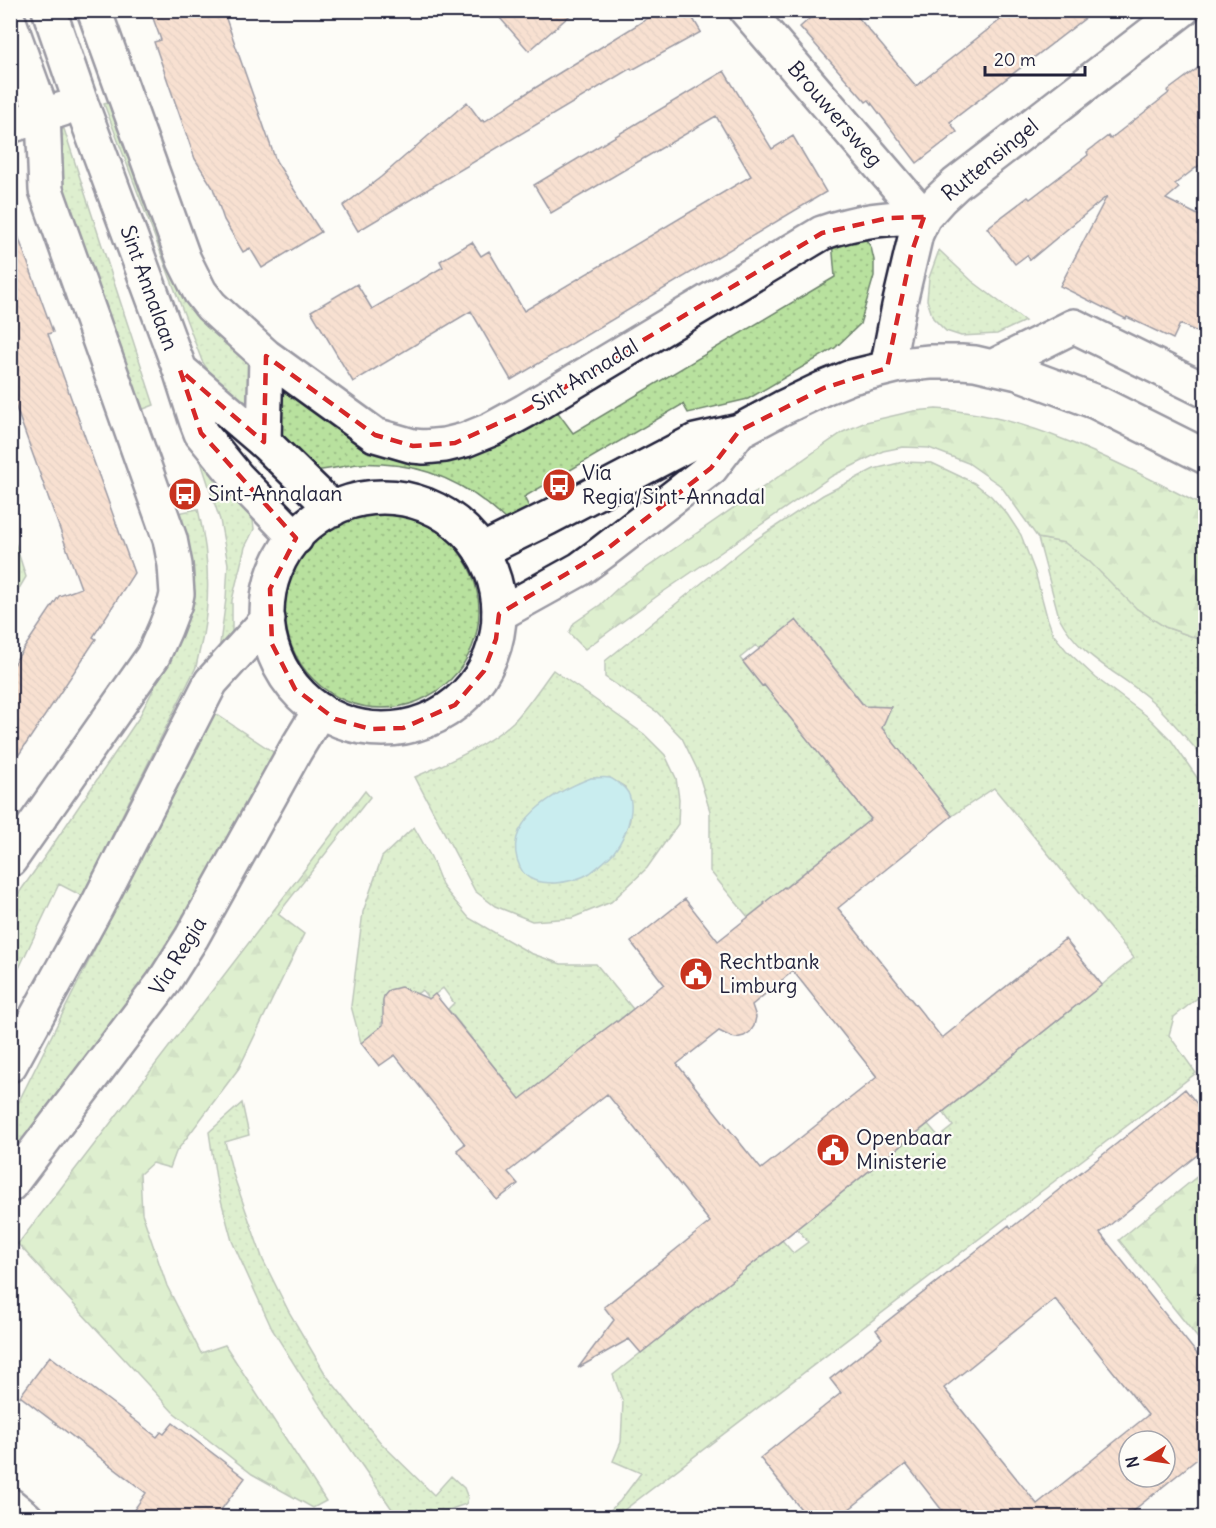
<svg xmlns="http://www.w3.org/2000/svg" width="1216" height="1528" font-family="Delius,sans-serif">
  <defs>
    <pattern id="grass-dots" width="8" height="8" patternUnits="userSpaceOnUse" patternTransform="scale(1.5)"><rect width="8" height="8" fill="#b8e19e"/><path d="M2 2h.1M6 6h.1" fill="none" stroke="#9ec189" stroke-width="1.8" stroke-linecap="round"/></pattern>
    <pattern id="forest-firs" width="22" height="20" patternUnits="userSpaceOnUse" patternTransform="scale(1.5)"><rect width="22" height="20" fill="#b8e19e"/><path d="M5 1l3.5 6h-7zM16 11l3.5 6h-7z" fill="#9ec189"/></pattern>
    <pattern id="building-back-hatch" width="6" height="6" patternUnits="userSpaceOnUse" patternTransform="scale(1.5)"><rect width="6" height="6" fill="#f1bfa2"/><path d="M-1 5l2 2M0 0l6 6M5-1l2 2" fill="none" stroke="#cea48c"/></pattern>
  </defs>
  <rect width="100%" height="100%" fill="#fdfcf7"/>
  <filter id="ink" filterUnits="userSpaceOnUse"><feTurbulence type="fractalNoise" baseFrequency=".0167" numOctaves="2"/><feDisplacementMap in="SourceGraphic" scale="12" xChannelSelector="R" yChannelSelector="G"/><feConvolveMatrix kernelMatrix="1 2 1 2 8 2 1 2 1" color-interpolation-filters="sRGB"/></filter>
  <g filter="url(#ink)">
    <path fill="url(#grass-dots)" stroke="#6d826c" stroke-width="1.5" fill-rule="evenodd" d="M 117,100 L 181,272 L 375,443 L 554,407 L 573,433 L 835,277 L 832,241 L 864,237 L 871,247 L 874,260 L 874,276 L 860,324 L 835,348 L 748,399 L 688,413 L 683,404 L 524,497 L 534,517 L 507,521 C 472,487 431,466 382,464 C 374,464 366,463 359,464 C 345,465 331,470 317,470 L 221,391 L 202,361 L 104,104 Z
      M 64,129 L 154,405 L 141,410 L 178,513 L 198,509 C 208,550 211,593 203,635 C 201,646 198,656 196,667 L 82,896 L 59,884 L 11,985 L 11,904 L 46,855 L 138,719 L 155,686 L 178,631 L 59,189 L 54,132 Z
      M 939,250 L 972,281 L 1025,321 L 997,334 L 961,336 L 946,331 L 933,318 L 927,300 L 929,278 Z
      M 201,458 L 249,508 L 253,520 L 254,529 L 245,547 L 232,600 L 232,638 L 219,651 L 226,599 L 228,564 L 220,520 L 201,462 Z
      M 903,462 L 932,463 L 974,483 L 991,496 L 1007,514 L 1021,535 L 1035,572 L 1047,617 L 1053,634 L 1066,650 L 1096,678 L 1147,716 L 1171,740 L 1205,789 L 1205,992 L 1174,1017 L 1169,1035 L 1196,1073 L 615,1517 L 602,1518 L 620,1501 L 641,1473 L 613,1461 L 621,1442 L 623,1402 L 613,1375 L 782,1240 L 793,1253 L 808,1242 L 797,1228 L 928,1124 L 939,1137 L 953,1126 L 943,1112 L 1102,985 L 1134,958 L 994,788 L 952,816 L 881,727 L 882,709 L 873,706 L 867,709 L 799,624 L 787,628 L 759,649 L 756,645 L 740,658 L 762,686 L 764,684 L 871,819 L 748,917 L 710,871 L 710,811 L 697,769 L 682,738 L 657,712 L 605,677 L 605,661 L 755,540 L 823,495 L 874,469 Z
      M285 611a97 97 0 1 1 194 0a97 97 0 1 1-194 0Z
      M 11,530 L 26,577 L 11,602 L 10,602 Z
      M 1038,538 L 1065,543 L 1089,561 L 1165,627 L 1205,641 L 1205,760 C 1188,740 1171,719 1152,701 C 1119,672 1080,658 1059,617 Z
      M 553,670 L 644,734 L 665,755 L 676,778 L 679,799 L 678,824 L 647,868 L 611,902 L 572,918 L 532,921 L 495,906 L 475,891 L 415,777 C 447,763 488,745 513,722 C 526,709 541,686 553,670 ZM 591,778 L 610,778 L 625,787 C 626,794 631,813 630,819 C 630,824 624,831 622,836 C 607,866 585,881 552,883 Z
      M 213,712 L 276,754 L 167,950 L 11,1158 L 11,1117 Z
      M 414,827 L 431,857 L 443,887 L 469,918 L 530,953 L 561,964 L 596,964 L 633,1009 L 507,1110 L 504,1079 L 448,1009 L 454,1003 L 443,988 L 429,999 L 422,990 L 413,997 L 400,988 C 383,989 377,1004 389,1017 L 381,1023 L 382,1026 L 361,1043 L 351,1006 L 363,912 L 382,857 Z
      M 242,1103 L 249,1135 L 225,1142 L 233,1174 L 263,1260 L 289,1312 L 326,1375 L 381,1443 L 434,1495 L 451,1476 L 464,1488 L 468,1498 L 466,1504 L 428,1517 L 375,1517 L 392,1509 L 318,1402 L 272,1329 L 232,1241 L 217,1185 L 209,1132 Z"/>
    <path fill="url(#forest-firs)" stroke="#6d826c" stroke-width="1.5" d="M 936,409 C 1030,414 1123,465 1205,507 L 1205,641 L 1165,627 L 1137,609 L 1089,561 L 1065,543 L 1038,538 L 1001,486 L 968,463 L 929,448 L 903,447 L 883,451 L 832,476 L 660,594 L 585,649 L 569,633 L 574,623 L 600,605 L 619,587 L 843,432 L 866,422 L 914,411 Z
      M 365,791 L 370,797 L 278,914 L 304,934 L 239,1068 L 176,1152 L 170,1168 L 152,1163 L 140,1174 L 142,1213 L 167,1286 L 201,1353 L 225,1345 L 326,1501 L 313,1508 L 252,1474 L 173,1412 L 18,1244 Z
      M 1205,1170 L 1205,1347 L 1119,1240 Z"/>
    <path fill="#8bdce4" stroke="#6192a0" stroke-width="1.5" d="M 591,778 C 597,778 605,777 610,778 C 613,779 615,781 618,783 C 643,797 627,834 614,852 C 607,860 598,867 590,873 C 579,880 567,882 555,883 C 540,883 526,881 520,867 C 499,822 557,791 591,778 Z"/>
    <path fill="url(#building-back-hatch)" stroke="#22223b" stroke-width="1.5" fill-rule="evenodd" d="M 150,10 L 223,10 L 276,161 L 321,232 L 262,268 L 250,248 L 243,252 L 224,220 L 213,188 L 195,159 L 154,42 L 161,40 Z
      M 493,10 L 576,10 L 529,51 Z
      M 661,10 L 688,10 L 701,32 L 632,70 L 631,68 L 358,231 L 343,206 L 381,177 L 467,102 L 481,121 L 483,120 L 484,122 L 522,96 Z
      M 819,10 L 852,10 L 916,86 L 1013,10 L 1096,10 L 950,122 L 957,132 L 917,163 L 869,100 L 866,102 L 800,27 Z
      M 1206,62 L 1206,160 L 1175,184 L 1179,188 L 1166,199 L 1206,219 L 1206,336 L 1180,324 L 1173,339 L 1127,317 L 1126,319 L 1060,286 L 1107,196 L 1030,260 L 1027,255 L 1015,264 L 987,228 L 1028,197 L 1030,199 L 1088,155 L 1087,152 L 1108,136 L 1110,139 L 1169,93 L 1167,91 Z
      M 724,71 L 772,149 L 793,136 L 826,192 L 511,380 L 471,311 L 353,382 L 311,311 L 357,284 L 372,309 L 443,267 L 440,261 L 472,242 L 481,256 L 489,251 L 524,311 L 751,176 L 716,116 L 551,213 L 534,185 Z
      M 14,225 L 53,332 L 48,334 L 134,573 L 93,637 L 96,639 L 10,768 L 10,669 L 59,596 L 81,588 L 10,391 L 10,226 Z
      M 796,620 L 864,706 L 891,707 L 882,728 L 952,816 L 838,908 L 942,1038 L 1065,939 L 1102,985 L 641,1353 L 629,1339 L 578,1368 L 614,1320 L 604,1307 L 710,1222 L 607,1094 L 508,1172 L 518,1184 L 497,1200 L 457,1150 L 465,1144 L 395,1055 L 379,1066 L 361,1043 L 383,1025 L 383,1000 L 384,996 L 389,990 L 401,987 L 429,999 L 435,994 L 520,1099 L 597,1038 L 596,1036 L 616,1021 L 617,1022 L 664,984 L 631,942 L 685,899 L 718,941 L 765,904 L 764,903 L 784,887 L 785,888 L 871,819 L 764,685 L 762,686 L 743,662 ZM 793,971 L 877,1077 L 761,1169 L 677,1064 L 719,1031 L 731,1037 L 736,1038 L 744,1036 L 750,1032 L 754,1026 L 756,1017 L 752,1005 Z
      M 1185,1089 L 1206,1115 L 1206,1148 L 1100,1233 L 1206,1365 L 1206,1452 L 1124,1518 L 948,1518 L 906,1464 L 838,1518 L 808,1518 L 760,1458 L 841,1393 L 830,1379 L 882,1338 L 876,1330 L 1009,1225 L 1011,1228 ZM 1055,1299 L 1148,1415 L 1037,1504 L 944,1388 ZM 1129,1441 L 1165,1441 L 1165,1477 L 1129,1477 Z
      M 50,1356 L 157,1437 L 161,1432 L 164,1434 L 173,1423 L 245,1478 L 215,1518 L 128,1518 L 146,1493 L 20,1396 Z"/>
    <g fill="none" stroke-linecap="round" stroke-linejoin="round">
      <defs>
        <path id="minor" d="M 94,10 L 184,260 L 200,292 L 211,306 L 223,317 L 266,356 L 375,435 L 413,446 L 424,447 L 445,445 L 465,440 L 492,429 L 525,411 L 822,233 C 858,220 887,218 924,217
          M 746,10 L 924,217
          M 10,24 L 43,115 L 46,190 L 170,539 L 175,565 L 177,594 L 175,603 L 165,629 L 153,656 L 10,860
          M 10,126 L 63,109
          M 992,367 L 1074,326 L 1206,391
          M 887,368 L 899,306 L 916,234 L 924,217 L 940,199 L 956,184 L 1182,10
          M 264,442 L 266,356
          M 481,551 L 548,518 L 695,441 L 739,431 L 782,408 L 824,388 L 851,377 L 900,365 L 930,362 L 961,362 L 975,363 L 1018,373 L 1096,402 L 1206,457
          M 499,614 L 580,569 L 603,552 L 711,468 L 739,431
          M 10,1505 L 26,1518"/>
        <path id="major" d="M 49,10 L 81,103 L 180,370 L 196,420 L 201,433 L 237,477 L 296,538
          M 180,370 L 264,442 L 333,509
          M267 613a116 116 0 1 1 232 0a116 116 0 1 1-232 0Z
          M 10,1065 L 97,906 L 211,682 L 268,619
          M 10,1185 L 163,983 L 192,937 L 295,751 L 320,710"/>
      </defs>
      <use href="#minor" stroke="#22223b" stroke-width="38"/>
      <use href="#major" stroke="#22223b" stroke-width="38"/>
      <use href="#minor" stroke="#fdfcf7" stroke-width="33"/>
      <use href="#major" stroke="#fdfcf7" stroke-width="33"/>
    </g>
  </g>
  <path d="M0 0H1216V1528H0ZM 924,217 L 911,254 L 887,368 L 824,388 L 739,431 L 711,468 L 603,552 L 499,614 L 496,639 L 484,671 L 455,705 L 403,728 L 370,729 L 335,719 L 295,689 L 272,644 L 270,589 L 296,538 L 201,433 L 180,370 L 264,442 L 266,356 L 375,435 L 413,446 L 455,443 L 525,411 L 822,233 L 888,218 Z" fill="#fdfcf7" fill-opacity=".55" fill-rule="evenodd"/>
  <path fill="none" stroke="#d62828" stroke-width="4.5" stroke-dasharray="12 8" stroke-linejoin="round" d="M 924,217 L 911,254 L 887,368 L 824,388 L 739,431 L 711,468 L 603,552 L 499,614 L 496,639 L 484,671 L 455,705 L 403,728 L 370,729 L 335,719 L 295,689 L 272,644 L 270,589 L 296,538 L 201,433 L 180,370 L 264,442 L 266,356 L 375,435 L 413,446 L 455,443 L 525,411 L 822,233 L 888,218 Z"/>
  <defs>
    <symbol id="bus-disc" viewBox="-11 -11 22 22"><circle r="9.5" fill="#c8321e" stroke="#fdfcf7"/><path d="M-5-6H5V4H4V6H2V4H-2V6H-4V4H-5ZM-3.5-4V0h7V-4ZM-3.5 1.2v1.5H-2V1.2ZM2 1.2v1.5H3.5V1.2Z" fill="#fff"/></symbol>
    <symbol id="civic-disc" viewBox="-11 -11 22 22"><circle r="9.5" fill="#c8321e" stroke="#fdfcf7"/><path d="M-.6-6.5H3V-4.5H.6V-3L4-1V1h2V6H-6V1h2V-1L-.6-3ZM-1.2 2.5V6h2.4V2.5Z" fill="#fff"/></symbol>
  </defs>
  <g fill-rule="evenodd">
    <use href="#bus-disc" x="540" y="466" width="38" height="38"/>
    <use href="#bus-disc" x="166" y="475" width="38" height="38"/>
    <use href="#civic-disc" x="677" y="955" width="38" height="38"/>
    <use href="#civic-disc" x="814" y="1131" width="38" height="38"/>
  </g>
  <g text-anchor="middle" stroke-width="4.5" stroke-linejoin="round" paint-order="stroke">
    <g font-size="21" fill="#22223b" stroke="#fdfcf7">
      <text transform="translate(835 114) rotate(49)" y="7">Brouwersweg</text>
      <text transform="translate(990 160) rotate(-39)" y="7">Ruttensingel</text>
      <text transform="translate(149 288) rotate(70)" y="7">Sint Annalaan</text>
      <text transform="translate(585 375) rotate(-31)" y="7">Sint Annadal</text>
      <text transform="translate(178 956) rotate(-58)" y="7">Via Regia</text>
    </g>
    <g font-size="21" fill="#22223b" stroke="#fdfcf7" text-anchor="start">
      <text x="582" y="480">Via<tspan x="582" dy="24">Regia/Sint-Annadal</tspan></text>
      <text x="208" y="501">Sint-Annalaan</text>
      <text x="719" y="969">Rechtbank<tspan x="719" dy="24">Limburg</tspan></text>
      <text x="856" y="1145">Openbaar<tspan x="856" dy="24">Ministerie</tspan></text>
    </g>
  </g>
  <rect width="1216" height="1528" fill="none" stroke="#fdfcf7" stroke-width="36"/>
  <rect x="18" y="18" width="1180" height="1492" fill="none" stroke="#22223b" stroke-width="2" filter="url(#ink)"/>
  <g transform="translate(1147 1459) rotate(258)"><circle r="28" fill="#fdfcf7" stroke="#a5a5ac" stroke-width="1.5"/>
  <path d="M0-4.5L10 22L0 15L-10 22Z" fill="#c8321e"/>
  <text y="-9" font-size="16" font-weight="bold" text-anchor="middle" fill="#22223b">N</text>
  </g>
  <path d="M985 66v9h100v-9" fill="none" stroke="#22223b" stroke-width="3"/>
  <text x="994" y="66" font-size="18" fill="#22223b" stroke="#fdfcf7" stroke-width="4.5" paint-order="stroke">20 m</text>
</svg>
